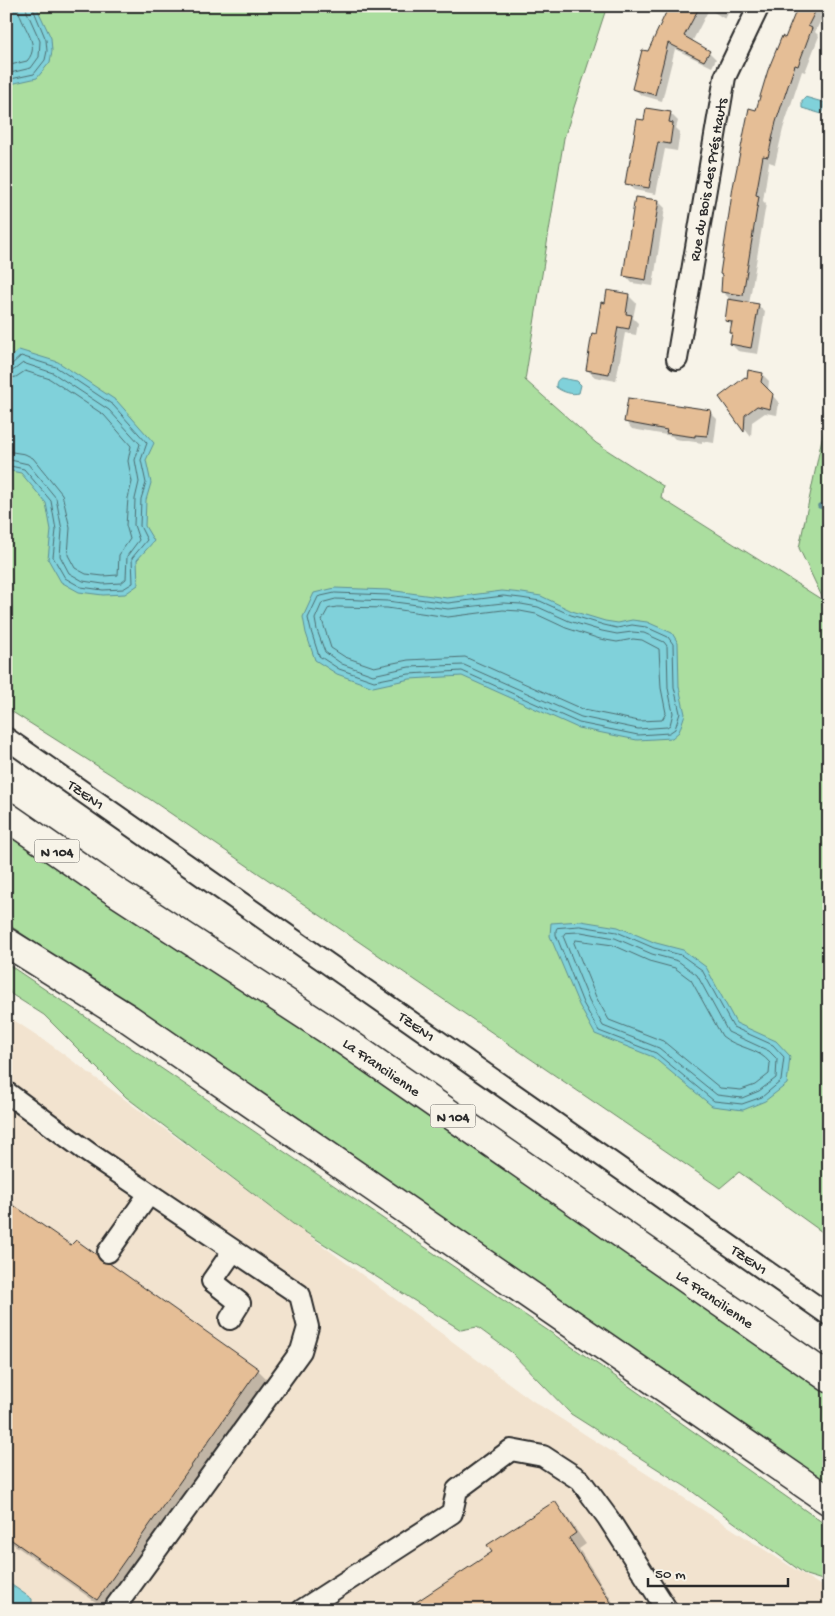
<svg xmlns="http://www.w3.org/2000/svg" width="835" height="1616" font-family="'Gochi Hand',sans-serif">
  <rect width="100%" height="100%" fill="#f7f3e8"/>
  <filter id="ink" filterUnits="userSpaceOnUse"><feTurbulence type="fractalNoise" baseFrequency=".02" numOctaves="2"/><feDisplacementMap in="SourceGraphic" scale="10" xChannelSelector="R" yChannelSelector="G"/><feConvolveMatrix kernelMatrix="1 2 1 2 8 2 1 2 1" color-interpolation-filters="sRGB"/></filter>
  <g filter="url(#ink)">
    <path fill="#f2e3cf" d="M 6,1015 L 47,1042 L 533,1401 L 829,1591 L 829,1610 L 6,1610 Z"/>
    <path fill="#abde9f" stroke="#6b8465" d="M 6,6 L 607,6 L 564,138 L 525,380 L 596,443 L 663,486 L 661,498 L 824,601 L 799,548 L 829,405 L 829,1237 L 739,1172 L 720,1188 L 151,800 L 6,708 Z
      M 6,828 L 171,938 L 471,1144 L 642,1265 L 829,1395 L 829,1483 L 759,1438 L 522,1272 L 303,1122 L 6,923 Z
      M 6,963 L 609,1372 L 829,1527 L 829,1582 L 806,1575 L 686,1487 L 571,1414 L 511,1352 L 477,1327 L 461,1330 L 297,1227 L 126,1097 L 44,1015 L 11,994 L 6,984 Z"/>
    <path fill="#80d1da" stroke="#5e8f94" d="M 6,6 L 36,6 L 51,38 L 52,51 L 50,62 L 37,78 L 6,85 Z
      M 805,97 L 826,103 L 822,114 L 802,108 L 802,100 L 804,100 Z
      M 19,350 L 58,362 L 117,401 L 154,443 L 146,460 L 151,483 L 146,500 L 145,526 L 154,541 L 137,560 L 138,585 L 125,594 L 103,595 L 79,592 L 61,582 L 48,559 L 51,530 L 46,503 L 21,473 L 6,470 L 6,362 Z
      M 561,378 L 577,381 L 581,385 L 579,393 C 572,395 562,392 556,387 C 556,382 557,380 561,378 Z
      M 335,588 L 388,590 L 447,598 L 502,591 L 522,593 L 541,596 L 572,611 L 605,621 L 618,623 L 632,620 L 647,622 L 672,633 L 678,643 L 679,687 L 685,714 L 679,732 L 672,738 L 637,740 L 578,728 L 462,676 L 410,679 L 373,687 L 337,674 L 315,660 L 306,633 L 303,617 L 314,593 Z
      M 581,921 L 618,927 L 656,943 L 683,950 L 706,967 L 736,1023 L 776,1041 L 790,1056 L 787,1084 L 765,1101 L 743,1110 L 712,1106 L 653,1057 L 595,1034 L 579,1005 L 550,936 L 551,923 Z
      M 6,1581 L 32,1599 L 32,1606 L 26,1610 L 6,1610 Z"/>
    <path fill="#0003" d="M 685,6 L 732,6 L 725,19 L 709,9 L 692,42 L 709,52 L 716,59 L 712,67 L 675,49 L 662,101 L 641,95 L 633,88 L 649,53 Z
      M 794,6 L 825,6 L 820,16 L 822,18 L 815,32 L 819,36 L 805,72 L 802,71 L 783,129 L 775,164 L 769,162 L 763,201 L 766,204 L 749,304 L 758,305 L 765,312 L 758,354 L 738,351 L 731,344 L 733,334 L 732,326 L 726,320 L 732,301 L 722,291 L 757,112 L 797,13 L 793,9 Z
      M 670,113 L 678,121 L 676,128 L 680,132 L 677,151 L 665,149 L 656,194 L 634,190 L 626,183 L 645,121 Z
      M 658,201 L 665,208 L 653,286 L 632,283 L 625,275 Z
      M 628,295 L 636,303 L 633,318 L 638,323 L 636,335 L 625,333 L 616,381 L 595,377 L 587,370 L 606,304 Z
      M 762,374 L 769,381 L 768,390 L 779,403 L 777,415 L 765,413 L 752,422 L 751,437 L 720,397 L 748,379 Z
      M 710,412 L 717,419 L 714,443 L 702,441 L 702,443 L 675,439 L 672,436 L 632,429 L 625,421 Z
      M 6,1202 L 71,1247 L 96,1256 L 104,1264 L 258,1370 L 271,1383 L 107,1610 L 6,1539 Z
      M 554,1503 L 565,1514 L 586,1544 L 579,1549 L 618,1610 L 407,1610 L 494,1553 Z"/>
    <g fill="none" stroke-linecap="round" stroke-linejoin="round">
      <path stroke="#4d6d71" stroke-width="1" d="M 6,66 L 27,61 C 43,43 19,26 18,6
        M 6,74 L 31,68 L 39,57 L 40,41 L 27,12 L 26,6
        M 6,80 L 34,74 L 45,60 L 47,51 L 46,40 L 32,6
        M 6,365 L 11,365 L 21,356 L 56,367 L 113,405 L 147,443 L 141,460 L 146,483 L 141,499 L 140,526 L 147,540 L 132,558 L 133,583 L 123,589 L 103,590 L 81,587 L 65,578 L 53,557 L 56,530 L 51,501 L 24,469 L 6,465
        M 6,372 L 14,370 L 23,363 L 53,373 L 109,410 L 140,444 L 135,460 L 139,482 L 135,499 L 134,525 L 139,540 L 127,556 L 126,579 L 121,583 L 103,584 L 83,581 L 69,573 L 60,556 L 62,530 L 56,498 L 28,464 L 6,459
        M 6,379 L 16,377 L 25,371 L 50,379 L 104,415 L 131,446 L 128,461 L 132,482 L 128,498 L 126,525 L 130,539 L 119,555 L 118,575 L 103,576 L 86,574 L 75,568 L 68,555 L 70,528 L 62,494 L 33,458 L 25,454 L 6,451
        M 335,593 L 388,595 L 448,603 L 503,596 L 521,598 L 540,601 L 571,615 L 604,625 L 617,628 L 632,625 L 646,627 L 668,637 L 673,644 L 674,687 L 680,713 L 675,729 L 669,733 L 638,735 L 579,723 L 462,671 L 409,674 L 374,681 L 339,669 L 319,656 L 311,631 L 308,618 L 318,597 Z
        M 336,599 L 387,601 L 448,609 L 503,603 L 521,604 L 538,607 L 569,621 L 602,631 L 617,634 L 632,632 L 644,633 L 664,642 L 667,646 L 668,688 L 673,713 L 670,725 L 667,727 L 638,729 L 581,717 L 464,665 L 409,667 L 373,675 L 342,664 L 325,652 L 317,630 L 315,619 L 322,603 Z
        M 337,607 L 387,608 L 448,617 L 503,610 L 520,611 L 536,614 L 566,628 L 600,639 L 617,642 L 633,639 L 642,640 L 659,649 L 661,688 L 666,713 L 662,720 L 639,721 L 584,710 L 465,657 L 408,660 L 374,667 L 345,657 L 331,648 L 322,620 L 328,609 Z
        M 580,926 L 617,932 L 654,948 L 681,955 L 702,970 L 733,1027 L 773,1045 L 784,1057 L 781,1081 L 762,1097 L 742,1104 L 714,1101 L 656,1053 L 599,1031 L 583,1003 L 556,935 L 556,930 L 557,928 Z
        M 581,932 L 615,938 L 652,954 L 678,961 L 697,975 L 728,1032 L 769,1051 L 777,1059 L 776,1078 L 759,1091 L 742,1098 L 717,1095 L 659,1048 L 603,1026 L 589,1000 L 563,936 L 565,933 Z
        M 576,940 L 613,945 L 649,961 L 675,968 L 691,980 L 722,1036 C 736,1048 759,1048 770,1063 L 769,1074 L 755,1085 L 741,1090 L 720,1088 L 663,1041 L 609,1020 L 596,997 L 574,943 Z"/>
      <path stroke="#5e8f94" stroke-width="5.5" d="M 820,506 L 829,506"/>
    </g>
    <path fill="#e5be96" stroke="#2b2b2b" d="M 669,6 L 700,6 L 684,36 L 710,51 L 704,61 L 668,43 L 655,95 L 632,89 L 642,50 L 648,51 Z
      M 798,6 L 818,6 L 808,26 L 812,28 L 798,66 L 795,65 L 776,122 L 768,157 L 763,156 L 756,195 L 759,196 L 743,295 L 721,292 L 722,275 L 720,274 L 724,247 L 733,187 L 749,108 L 756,110 L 768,70 L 782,36 L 785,38 Z
      M 646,108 L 671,112 L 669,122 L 673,123 L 670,144 L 658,142 L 649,188 L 625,184 L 628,166 L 629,166 L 637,119 L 644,120 Z
      M 635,197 L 659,200 L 646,280 L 623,276 Z
      M 607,290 L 629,294 L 626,314 L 632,315 L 629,329 L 618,327 L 609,374 L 586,370 L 592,333 L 596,334 L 601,302 L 605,303 Z
      M 728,299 L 759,304 L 751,348 L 730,344 L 732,333 L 730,333 L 732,322 L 725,321 Z
      M 748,370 L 763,373 L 761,382 L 773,394 L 770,409 L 757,406 L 745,415 L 744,432 L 719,397 L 745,377 L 747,378 Z
      M 628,398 L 711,410 L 707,436 L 695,435 L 695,437 L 666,433 L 667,430 L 624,422 Z
      M 6,1200 L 71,1245 L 76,1240 L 97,1255 L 102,1262 L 109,1263 L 259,1369 L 97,1600 L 6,1536 Z
      M 555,1501 L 576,1533 L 569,1538 L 616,1610 L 404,1610 L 492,1552 L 487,1545 Z"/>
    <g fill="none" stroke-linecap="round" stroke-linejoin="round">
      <defs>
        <g id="minor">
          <path id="s1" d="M 677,359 L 725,77 L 759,6"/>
          <path id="s2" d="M 6,738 L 829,1315"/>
          <path d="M 6,1092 L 89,1153 L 300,1295 L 308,1327 L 301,1351 L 113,1610"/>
          <path d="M 108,1252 L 149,1194"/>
          <path d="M 230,1319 L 240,1303 L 212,1281 L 233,1251"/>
          <path d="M 302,1610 L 452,1513 L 457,1490 L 511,1450 L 543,1456 L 580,1480 L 608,1518 L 667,1610"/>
        </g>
        <g id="highway">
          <path id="s3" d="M 6,816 L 107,886 L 345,1041 L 829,1378"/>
          <path d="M 6,942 L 129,1019 L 829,1501"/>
        </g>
      </defs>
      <use href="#minor" stroke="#2b2b2b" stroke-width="24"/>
      <use href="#highway" stroke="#2b2b2b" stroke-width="31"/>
      <use href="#minor" stroke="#f7f3e8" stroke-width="20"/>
      <use href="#highway" stroke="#f7f3e8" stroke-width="28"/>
    </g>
  </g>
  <g text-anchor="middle" stroke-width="4.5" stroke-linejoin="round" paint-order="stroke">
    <g fill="#f7f3e8" stroke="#686764" stroke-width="1">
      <rect x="34.5" y="839.5" width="45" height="23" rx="4"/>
      <rect x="430.5" y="1104.5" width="45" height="23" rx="4"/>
    </g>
    <g font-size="14" font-weight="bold" fill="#2b2b2b">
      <text x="57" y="856">N 104</text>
      <text x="453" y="1121">N 104</text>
    </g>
    <g font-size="15" fill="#2b2b2b" stroke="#f7f3e8">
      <text dy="5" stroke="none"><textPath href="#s1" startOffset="182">Rue du Bois des Prés Hauts</textPath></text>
      <text dy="5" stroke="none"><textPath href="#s2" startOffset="98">TZEN1</textPath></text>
      <text dy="5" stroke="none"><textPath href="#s2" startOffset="502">TZEN1</textPath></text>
      <text dy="5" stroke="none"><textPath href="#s3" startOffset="452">La Francilienne</textPath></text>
      <text dy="5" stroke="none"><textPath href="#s2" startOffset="908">TZEN1</textPath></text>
      <text dy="5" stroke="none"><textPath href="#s3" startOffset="858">La Francilienne</textPath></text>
    </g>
  </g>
  <rect width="835" height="1616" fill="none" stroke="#f7f3e8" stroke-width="25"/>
  <rect x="12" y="12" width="810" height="1591" fill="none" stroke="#2b2b2b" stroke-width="2" filter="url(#ink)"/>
  <path d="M648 1578v8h140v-8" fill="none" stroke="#2b2b2b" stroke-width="2.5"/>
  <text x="655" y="1578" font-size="15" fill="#2b2b2b" stroke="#f7f3e8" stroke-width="4" paint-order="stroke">50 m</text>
</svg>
